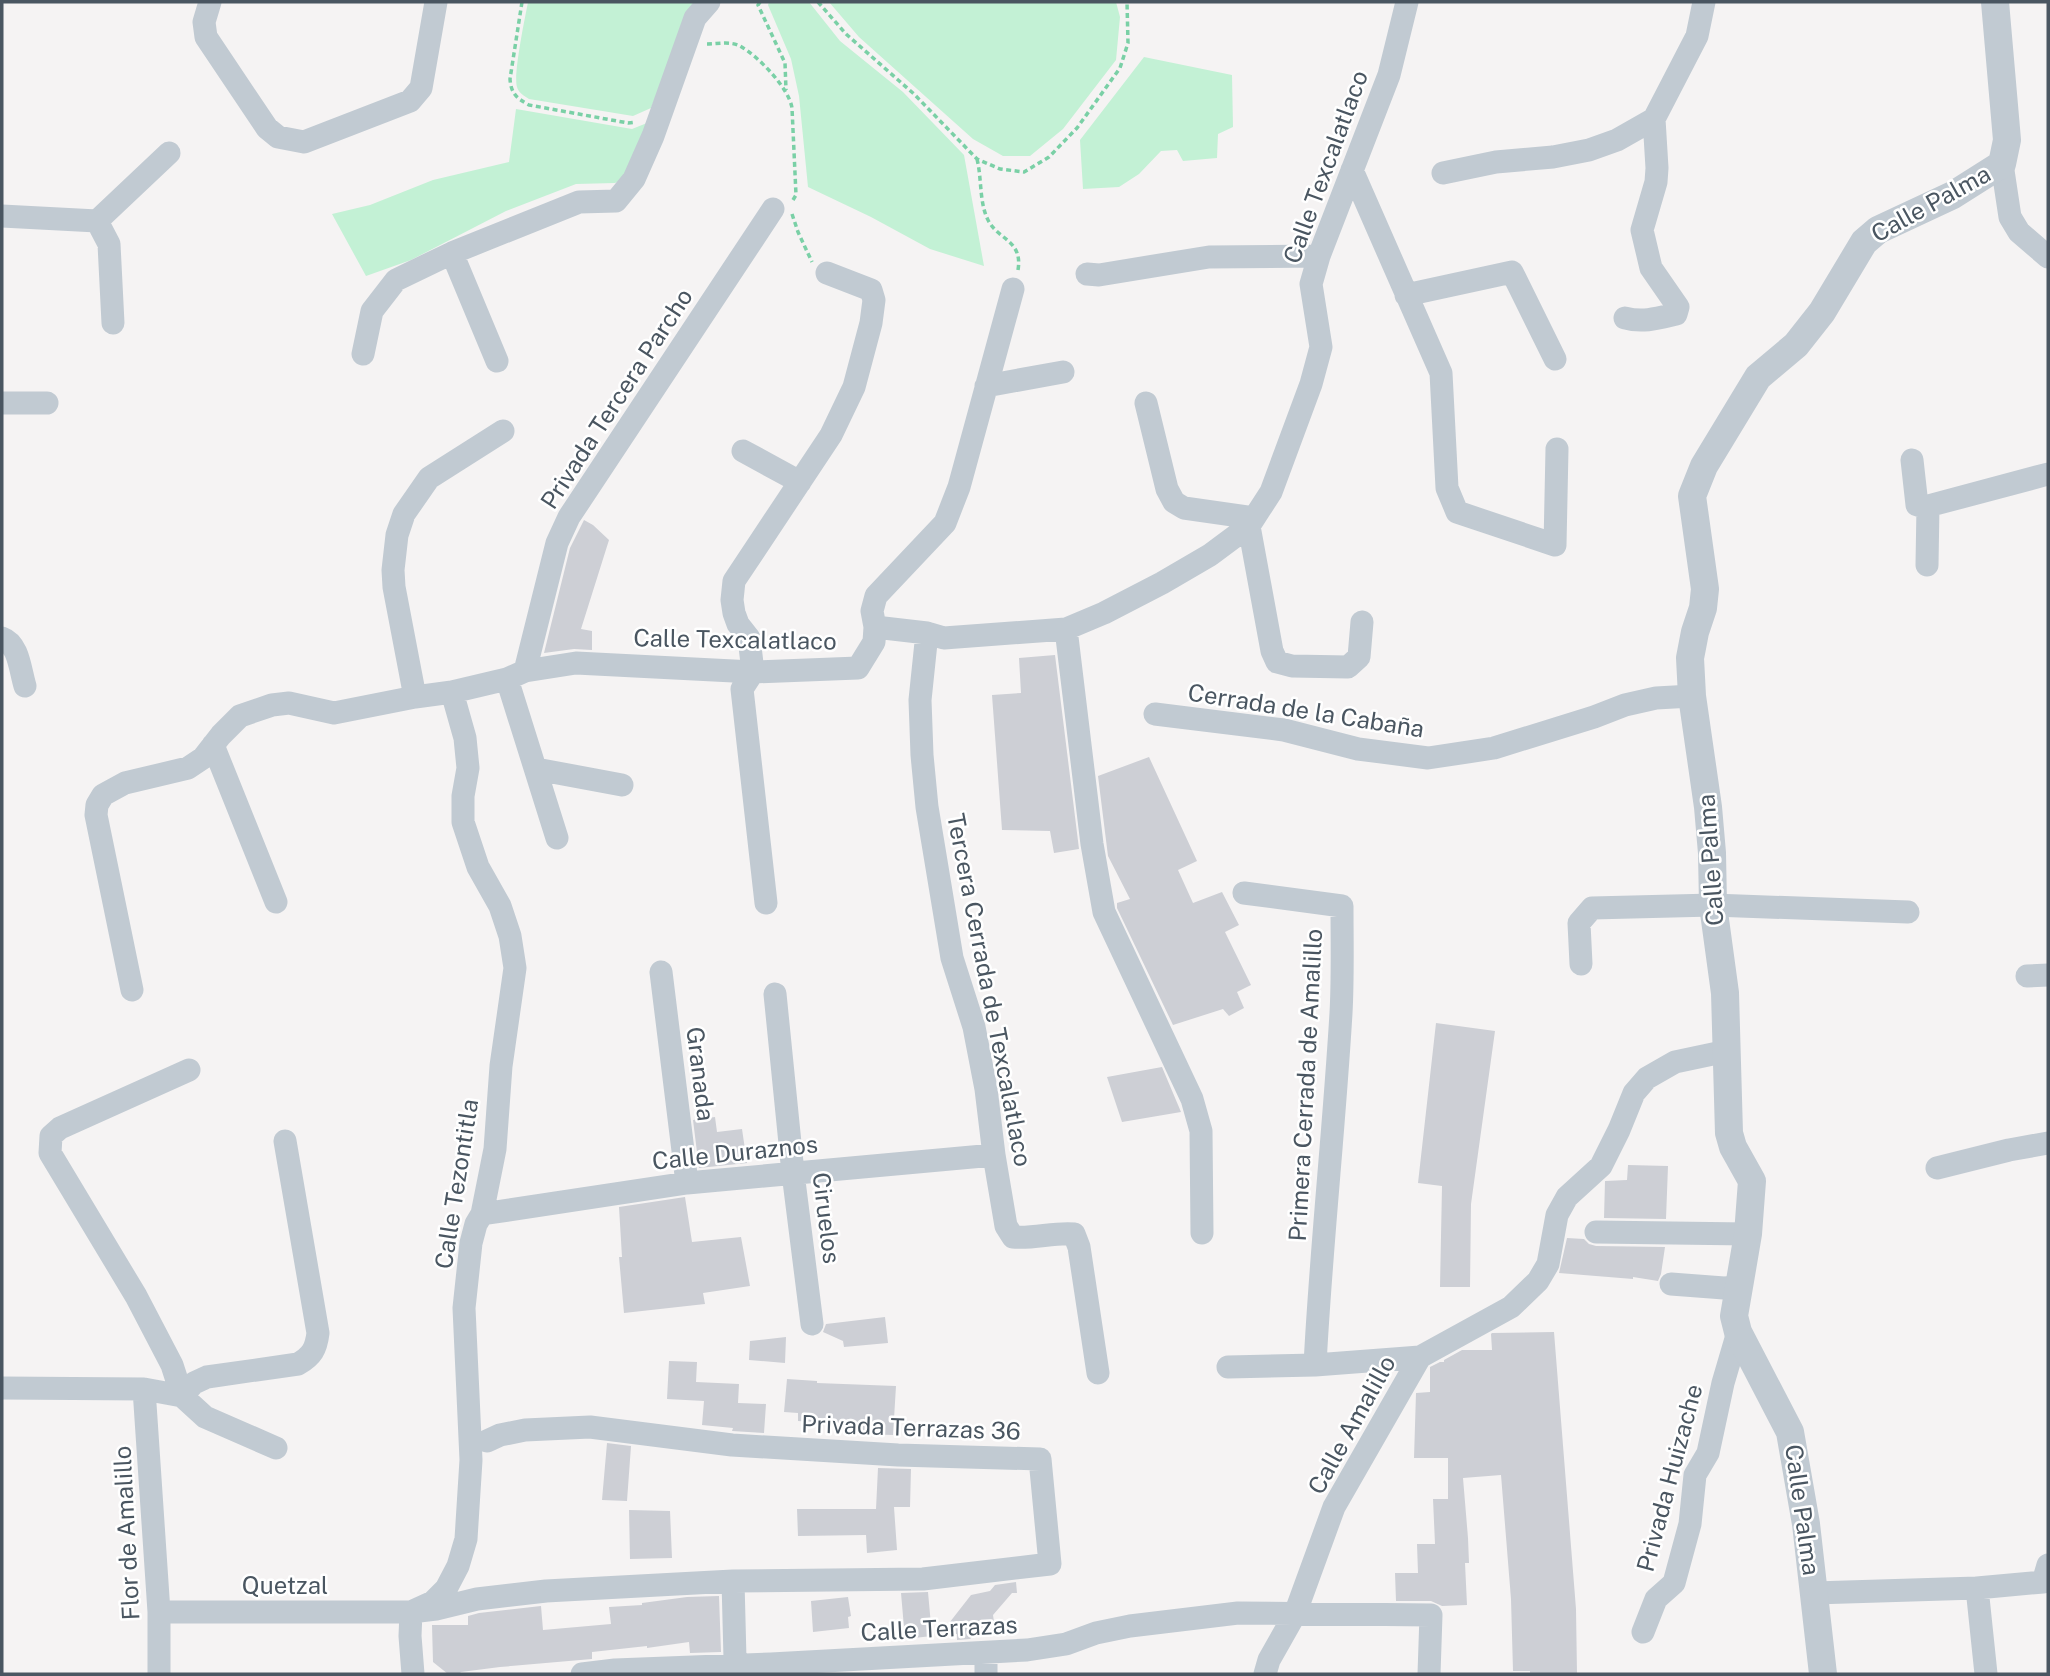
<svg xmlns="http://www.w3.org/2000/svg" width="2050" height="1676" font-family="'Public Sans',sans-serif">
  <rect width="100%" height="100%" fill="#f5f3f3"/>
  <path fill="#c3f1d5" d="M 528,2 L 694,2 L 651,108 L 633,116 L 529,99 C 524,96 518,92 517,87 C 513,75 525,18 528,2 Z
    M 769,2 L 809,2 L 840,41 L 903,92 L 964,155 L 984,266 L 930,249 L 871,217 L 808,187 L 799,96 L 791,59 L 768,5 Z
    M 829,2 L 1116,2 L 1120,17 L 1116,60 L 1063,129 L 1030,156 L 1003,156 L 973,139 L 859,37 Z
    M 1144,57 L 1232,75 L 1233,127 L 1218,134 L 1217,158 L 1183,161 L 1177,150 L 1161,151 L 1139,174 L 1119,187 L 1083,189 L 1080,140 Z
    M 516,109 L 632,129 L 652,121 L 631,175 L 615,183 L 576,184 L 506,211 L 411,260 L 366,276 L 332,214 L 370,205 L 433,180 L 509,162 Z"/>
  <path fill="#cdcfd5" d="M 584,520 L 593,525 L 609,540 L 581,629 L 592,631 L 592,650 L 574,649 L 544,653 L 570,548 Z
    M 1055,655 L 1079,849 L 1054,853 L 1050,831 L 1002,830 L 992,695 L 1021,693 L 1019,658 Z
    M 1149,757 L 1197,861 L 1178,870 L 1193,903 L 1222,892 L 1239,925 L 1225,932 L 1251,985 L 1237,992 L 1244,1008 L 1229,1016 L 1223,1009 L 1173,1025 L 1117,908 L 1117,903 L 1130,899 L 1108,856 L 1098,776 Z
    M 1436,1023 L 1495,1031 L 1471,1204 L 1470,1287 L 1440,1287 L 1442,1186 L 1418,1183 Z
    M 1162,1067 L 1181,1112 L 1122,1122 L 1107,1077 Z
    M 715,1117 L 717,1132 L 742,1129 L 747,1163 L 699,1168 L 693,1120 Z
    M 1628,1165 L 1668,1166 L 1666,1219 L 1604,1218 L 1605,1181 L 1627,1180 Z
    M 685,1197 L 692,1242 L 741,1237 L 750,1286 L 703,1293 L 705,1304 L 624,1313 L 619,1257 L 622,1257 L 619,1207 Z
    M 1567,1238 L 1584,1239 L 1589,1244 L 1596,1246 L 1665,1247 L 1661,1274 L 1658,1281 L 1633,1277 L 1633,1279 L 1559,1273 Z
    M 885,1317 L 888,1343 L 844,1347 L 843,1341 L 823,1332 L 826,1324 Z
    M 1554,1332 L 1576,1609 L 1577,1674 L 1530,1674 L 1530,1671 L 1513,1671 L 1511,1599 L 1501,1475 L 1463,1478 L 1468,1538 L 1469,1563 L 1465,1563 L 1467,1605 L 1442,1606 L 1431,1601 L 1396,1601 L 1395,1573 L 1418,1573 L 1417,1544 L 1435,1544 L 1433,1499 L 1448,1499 L 1448,1458 L 1414,1458 L 1416,1393 L 1430,1392 L 1430,1367 L 1440,1362 L 1444,1362 L 1444,1360 L 1462,1350 L 1492,1350 L 1491,1334 L 1492,1333 Z
    M 786,1337 L 785,1363 L 749,1360 L 750,1341 Z
    M 669,1361 L 697,1362 L 696,1382 L 739,1384 L 738,1403 L 766,1404 L 764,1433 L 732,1431 L 733,1428 L 702,1425 L 704,1401 L 667,1399 Z
    M 787,1379 L 817,1381 L 817,1383 L 896,1386 L 893,1435 L 861,1434 L 862,1429 L 826,1426 L 827,1423 L 798,1421 L 798,1413 L 784,1412 Z
    M 607,1443 L 631,1446 L 627,1501 L 602,1500 Z
    M 878,1468 L 911,1469 L 910,1507 L 894,1507 L 897,1550 L 867,1553 L 866,1535 L 798,1536 L 797,1509 L 876,1509 Z
    M 629,1510 L 670,1511 L 672,1558 L 630,1559 Z
    M 1016,1582 L 1017,1593 L 1012,1593 L 993,1615 L 994,1622 L 985,1624 L 970,1639 L 957,1640 L 957,1634 L 939,1636 L 971,1595 L 990,1591 L 995,1585 Z
    M 928,1592 L 932,1636 L 905,1639 L 901,1593 Z
    M 719,1596 L 721,1652 L 690,1653 L 689,1642 L 647,1648 L 647,1646 L 592,1652 L 592,1659 L 500,1667 L 461,1672 L 459,1674 L 448,1674 L 433,1662 L 432,1625 L 468,1625 L 468,1616 L 479,1613 L 541,1606 L 543,1630 L 611,1624 L 609,1607 L 642,1605 L 642,1603 L 687,1597 Z
    M 848,1597 L 851,1616 L 848,1617 L 849,1628 L 813,1632 L 811,1601 Z"/>
  <g fill="none" stroke-linecap="round" stroke-linejoin="round">
    <path stroke="#7ad0a6" stroke-width="3.5" stroke-dasharray="5 3.5" stroke-linecap="butt" d="M 522,2 L 510,79 C 511,93 516,98 529,105 L 628,123 L 636,122
      M 760,2 L 758,5 L 785,63 L 786,90
      M 818,2 L 846,34 L 914,94 L 977,159 L 1000,169 L 1024,172 L 1049,157 L 1077,128 L 1120,68 L 1128,43 L 1127,2
      M 707,44 C 718,44 730,41 740,46 C 758,56 789,88 792,108 L 796,195 L 793,200
      M 977,159 C 982,179 979,202 988,220 C 998,240 1023,240 1018,270
      M 792,214 L 798,232 L 812,262"/>
    <path stroke="#c1cad2" stroke-width="23" d="M 210,2 L 204,22 L 206,37 L 267,128 L 278,137 L 304,142 L 410,101 L 421,88 L 436,2
      M 2002,164 L 2010,217 L 2019,232 L 2048,257
      M 1352,170 L 1441,373 L 1447,488 L 1457,512 L 1555,545 L 1557,449
      M 1443,173 L 1496,162 L 1553,157 L 1589,150 L 1617,140 L 1654,119
      M 2,216 L 97,221 L 109,244 L 113,323
      M 97,221 L 169,153
      M 452,253 L 497,361
      M 1087,274 L 1099,275 L 1209,257 L 1319,256
      M 1406,295 L 1512,272 L 1555,359
      M 1625,318 C 1643,323 1659,318 1676,314 L 1678,307 L 1651,268 L 1642,230 L 1656,182 L 1657,168 L 1654,119 L 1697,36 L 1704,2
      M 363,354 L 372,311 L 396,280 L 452,253 L 579,202 L 616,201 L 634,179 L 653,136 L 695,18 L 709,2
      M 986,386 L 1063,372
      M 2,403 L 47,403
      M 1146,403 L 1167,489 L 1174,502 L 1184,508 L 1254,518
      M 743,451 L 800,482
      M 1912,460 L 1917,505 L 1928,506 L 2048,474
      M 1249,526 L 1272,651 L 1277,662 L 1292,666 L 1348,667 L 1359,657 L 1362,622
      M 1927,565 L 1928,506
      M 875,627 L 872,611 L 876,596 L 945,523 L 959,487 L 1013,289
      M 1066,629 L 1092,844 L 1104,912 L 1192,1099 L 1201,1131 L 1202,1233
      M 927,633 L 920,700 L 922,755 L 927,807 L 952,958 L 974,1027 L 986,1089 L 994,1155 L 1006,1226 L 1013,1237 C 1034,1239 1054,1232 1074,1234 L 1079,1247 L 1098,1373
      M 2,638 C 19,644 20,670 25,686
      M 525,671 L 557,543 L 569,517 L 773,209
      M 507,679 L 557,838
      M 415,697 L 394,587 L 393,570 L 397,535 L 404,514 L 429,478 L 503,431
      M 1155,714 L 1284,730 L 1358,749 L 1428,758 L 1494,748 L 1594,717 L 1625,705 L 1656,698 L 1692,696
      M 213,745 L 276,902
      M 536,769 L 622,785
      M 1244,893 L 1342,906 C 1342,942 1343,977 1341,1013 C 1334,1131 1321,1248 1315,1365
      M 766,903 L 742,689 L 753,672 L 749,638 L 738,624 L 734,613 L 732,600 L 734,581 L 831,435 L 854,387 L 871,323 L 874,300 L 871,290 L 827,273
      M 1581,964 L 1579,923 L 1592,908 L 1713,905 L 1908,912
      M 661,972 L 687,1183
      M 2027,976 L 2048,975
      M 132,990 L 96,815 L 97,805 L 103,795 L 125,783 L 188,768 L 203,758 L 221,735 L 240,716 L 272,705 L 289,703 L 334,713 L 415,697 L 452,692 L 507,679 L 525,671 L 576,663 L 753,672 L 858,668 L 874,642 L 875,627 L 927,633 L 944,638 L 1066,629 L 1104,613 L 1162,583 L 1210,555 L 1249,526 L 1271,492 L 1311,384 L 1321,347 L 1311,284 L 1319,256 L 1389,75 L 1407,2
      M 775,994 L 793,1173 L 812,1324
      M 189,1070 L 60,1128 L 51,1136 L 50,1153 L 136,1296 L 172,1365 L 182,1396 L 205,1417 L 276,1448
      M 1937,1168 L 2009,1150 L 2048,1143
      M 482,1214 L 687,1183 L 994,1155
      M 1596,1232 L 1748,1234
      M 1671,1284 L 1724,1288 L 1739,1287
      M 1228,1367 L 1315,1365 L 1420,1357
      M 2,1388 L 144,1389 L 182,1396
      M 144,1389 L 159,1612 L 159,1674
      M 182,1396 L 194,1383 L 207,1377 L 298,1364 C 312,1356 316,1349 318,1333 L 285,1141
      M 733,1581 L 735,1659 L 734,1674
      M 1977,1588 L 1986,1674
      M 1814,1593 L 1977,1588 L 2043,1582 L 2048,1565
      M 159,1612 L 411,1612 L 436,1609 L 477,1599 L 546,1591 L 733,1581 L 923,1579 L 1050,1564 L 1040,1459 L 898,1455 L 732,1445 L 590,1427 L 525,1430 L 500,1435 L 487,1441
      M 1643,1632 L 1656,1599 L 1674,1583 L 1690,1524 L 1695,1475 L 1708,1453 L 1723,1383 L 1738,1332
      M 986,1653 L 986,1674
      M 413,1674 L 410,1636 L 411,1612 L 433,1602 L 446,1589 L 458,1566 L 466,1539 L 471,1460 L 464,1308 L 471,1243 L 476,1224 L 482,1214 L 495,1149 L 501,1066 L 515,968 L 510,936 L 500,906 L 478,867 L 463,822 L 463,796 L 468,768 L 465,738 L 452,692
      M 582,1674 L 615,1670 L 771,1664 L 1027,1650 L 1066,1644 L 1096,1633 L 1130,1626 L 1238,1613 L 1431,1615 L 1429,1674
      M 1265,1674 L 1269,1660 L 1295,1614 L 1334,1507 L 1420,1357 L 1511,1307 L 1538,1281 L 1548,1264 L 1557,1215 L 1567,1197 L 1601,1166 L 1619,1130 L 1634,1093 L 1647,1078 L 1675,1062 L 1727,1051"/>
    <path stroke="#c1cad2" stroke-width="28" d="M 1823,1674 L 1806,1524 L 1790,1432 L 1738,1332 L 1734,1316 L 1748,1234 L 1752,1181 L 1733,1147 L 1729,1133 L 1725,993 L 1713,905 L 1712,853 L 1708,807 L 1692,696 L 1690,658 L 1695,632 L 1703,608 L 1705,589 L 1692,496 L 1704,466 L 1758,377 L 1796,345 L 1822,312 L 1864,242 L 1878,230 L 1953,195 L 2002,164 L 2007,140 L 1995,2"/>
  </g>
  <g text-anchor="middle" stroke-width="5" stroke-linejoin="round" paint-order="stroke">
    <g font-size="24" fill="#4a5661" stroke="#fff">
      <text transform="translate(1326 167) rotate(-70)" y="8">Calle Texcalatlaco</text>
      <text transform="translate(1931 204) rotate(-29)" y="8">Calle Palma</text>
      <text transform="translate(617 399) rotate(-57)" y="8">Privada Tercera Parcho</text>
      <text transform="translate(735 640) rotate(1)" y="8">Calle Texcalatlaco</text>
      <text transform="translate(1306 711) rotate(9)" y="8">Cerrada de la Cabaña</text>
      <text transform="translate(1711 860) rotate(-94)" y="8">Calle Palma</text>
      <text transform="translate(989 990) rotate(79)" y="8">Tercera Cerrada de Texcalatlaco</text>
      <text transform="translate(700 1074) rotate(83)" y="8">Granada</text>
      <text transform="translate(1306 1085) rotate(-87)" y="8">Primera Cerrada de Amalillo</text>
      <text transform="translate(735 1153) rotate(-6)" y="8">Calle Duraznos</text>
      <text transform="translate(457 1184) rotate(-81)" y="8">Calle Tezontitla</text>
      <text transform="translate(826 1218) rotate(83)" y="8">Ciruelos</text>
      <text transform="translate(1352 1425) rotate(-61)" y="8">Calle Amalillo</text>
      <text transform="translate(911 1428) rotate(2)" y="8">Privada Terrazas 36</text>
      <text transform="translate(1670 1478) rotate(-75)" y="8">Privada Huizache</text>
      <text transform="translate(1802 1510) rotate(82)" y="8">Calle Palma</text>
      <text transform="translate(127 1533) rotate(-93)" y="8">Flor de Amalillo</text>
      <text x="285" y="1594">Quetzal</text>
      <text transform="translate(939 1629) rotate(-3)" y="8">Calle Terrazas</text>
    </g>
  </g>
  <rect width="2050" height="1676" fill="none" stroke="#4a5661" stroke-width="7"/>
</svg>
